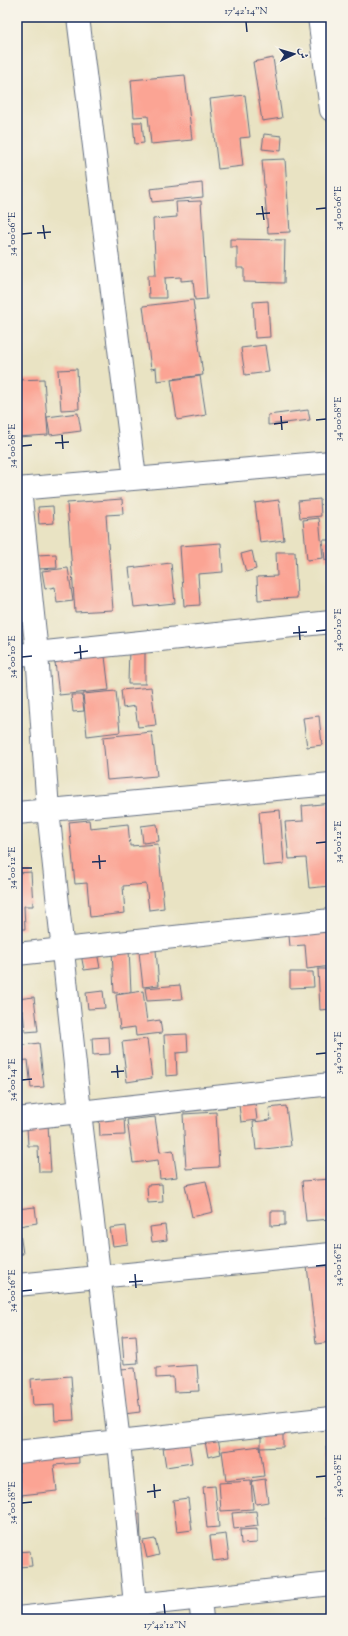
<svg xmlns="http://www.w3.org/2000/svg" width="348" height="1636" font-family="'Sorts Mill Goudy',Amiri,serif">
  <rect width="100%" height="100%" fill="#f7f3e8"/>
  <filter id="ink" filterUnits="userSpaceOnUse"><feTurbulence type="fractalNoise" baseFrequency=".025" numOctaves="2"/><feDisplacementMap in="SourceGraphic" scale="8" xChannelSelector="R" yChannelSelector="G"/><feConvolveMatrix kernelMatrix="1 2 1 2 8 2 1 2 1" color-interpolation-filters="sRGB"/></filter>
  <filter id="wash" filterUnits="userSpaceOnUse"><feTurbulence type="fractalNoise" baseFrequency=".012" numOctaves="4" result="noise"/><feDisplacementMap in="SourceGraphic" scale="16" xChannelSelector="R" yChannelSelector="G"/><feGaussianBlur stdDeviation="0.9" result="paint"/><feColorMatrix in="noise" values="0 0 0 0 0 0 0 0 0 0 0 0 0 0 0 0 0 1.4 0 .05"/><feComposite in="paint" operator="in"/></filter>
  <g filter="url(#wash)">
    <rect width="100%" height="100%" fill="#e9e3c3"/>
    <g id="blocks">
      <path fill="#fba494" d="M 273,58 L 282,118 L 262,121 L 253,62 Z
        M 185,75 L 192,140 L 151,144 L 148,116 L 134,117 L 131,80 Z
        M 245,95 L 250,137 L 240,138 L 243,166 L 218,169 L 210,99 Z
        M 133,122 L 142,122 L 144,143 L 135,144 Z
        M 264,134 L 282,136 L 281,151 L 262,149 Z
        M 285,159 L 290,232 L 268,233 L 262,160 Z
        M 202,183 L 203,197 L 152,202 L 150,189 Z
        M 201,201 L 207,299 L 195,300 L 193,280 L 181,281 L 181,277 L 165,278 L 166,298 L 149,298 L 148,275 L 156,275 L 153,219 L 177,217 L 176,202 Z
        M 230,239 L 285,240 L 284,283 L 244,282 L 244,268 L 237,268 L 237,247 L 230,247 Z
        M 193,300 L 203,375 L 157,381 L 156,368 L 151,369 L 143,306 Z
        M 268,301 L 270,337 L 255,338 L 253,302 Z
        M 265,345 L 269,372 L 245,375 L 241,348 Z
        M 77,369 L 79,409 L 61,410 L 58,370 Z
        M 200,376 L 206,415 L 177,420 L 171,380 Z
        M 44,379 L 48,435 L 17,437 L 17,380 Z
        M 308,410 L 310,420 L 268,425 L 268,415 Z
        M 78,413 L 81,431 L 50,435 L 47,417 Z
        M 122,499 L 123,514 L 106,515 L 113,610 L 75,612 L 67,503 Z
        M 320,499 L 321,516 L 300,518 L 298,501 Z
        M 279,500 L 284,540 L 260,543 L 255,503 Z
        M 53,506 L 54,523 L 39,524 L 38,507 Z
        M 319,518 L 323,558 L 307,560 L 303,520 Z
        M 323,540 L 331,540 L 331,559 L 325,560 Z
        M 221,543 L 223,572 L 198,574 L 200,605 L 184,606 L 180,546 Z
        M 252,551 L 256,569 L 246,572 L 241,554 Z
        M 276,552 L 295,552 L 297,598 L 258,600 L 257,577 L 277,576 Z
        M 56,554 L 57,568 L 38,569 L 37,555 Z
        M 171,563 L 175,603 L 134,607 L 129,568 Z
        M 68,568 L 73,601 L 57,603 L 55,587 L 45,589 L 42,571 Z
        M 129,647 L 145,648 L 145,684 L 128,684 Z
        M 104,648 L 109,690 L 59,695 L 54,654 Z
        M 151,687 L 156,725 L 138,727 L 135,706 L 123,708 L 121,690 Z
        M 116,691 L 120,732 L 87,736 L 83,694 Z
        M 71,695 L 82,695 L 84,711 L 73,712 Z
        M 319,716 L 322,745 L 307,747 L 303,718 Z
        M 152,732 L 157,776 L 107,780 L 103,737 Z
        M 331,803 L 331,886 L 309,888 L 306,858 L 289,859 L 285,822 L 303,821 L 302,806 Z
        M 280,810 L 284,864 L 263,866 L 259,812 Z
        M 89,820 L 90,828 L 128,824 L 130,846 L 158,844 L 164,908 L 149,910 L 146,884 L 123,886 L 125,913 L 90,917 L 87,883 L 75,884 L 69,822 Z
        M 157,824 L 159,841 L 143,843 L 141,826 Z
        M 31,872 L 33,906 L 24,906 L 25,929 L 17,929 L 17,873 Z
        M 331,923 L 331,966 L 307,969 L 305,945 L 290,946 L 288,926 Z
        M 96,947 L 100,968 L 84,970 L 80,949 Z
        M 129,949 L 131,992 L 114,993 L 112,950 Z
        M 156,950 L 159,985 L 143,987 L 139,952 Z
        M 318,969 L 329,969 L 331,1009 L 320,1010 Z
        M 290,972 L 313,972 L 314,987 L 290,988 Z
        M 180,985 L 182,999 L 147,1001 L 145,988 Z
        M 103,991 L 105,1008 L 88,1009 L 86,993 Z
        M 143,991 L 147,1022 L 160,1020 L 162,1033 L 136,1036 L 135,1027 L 120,1029 L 116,995 Z
        M 34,997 L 38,1031 L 25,1032 L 23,1011 L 17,1011 L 17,999 Z
        M 187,1034 L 188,1052 L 176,1053 L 177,1075 L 166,1076 L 164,1035 Z
        M 109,1037 L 110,1054 L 93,1055 L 92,1038 Z
        M 147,1039 L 152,1078 L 127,1082 L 122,1042 Z
        M 39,1043 L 44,1087 L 31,1088 L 28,1060 L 17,1061 L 17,1046 Z
        M 255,1103 L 257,1120 L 241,1122 L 239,1105 Z
        M 286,1106 L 291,1146 L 256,1150 L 253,1122 L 271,1120 L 269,1108 Z
        M 216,1112 L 219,1167 L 186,1169 L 183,1114 Z
        M 124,1117 L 125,1135 L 100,1136 L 99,1118 Z
        M 155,1117 L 160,1152 L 173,1150 L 177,1177 L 160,1179 L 158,1160 L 133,1163 L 127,1120 Z
        M 48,1125 L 51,1172 L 39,1172 L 38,1146 L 28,1146 L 27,1126 Z
        M 331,1179 L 331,1219 L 306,1221 L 302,1181 Z
        M 206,1181 L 213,1212 L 192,1217 L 185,1185 Z
        M 162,1184 L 163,1202 L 148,1203 L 147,1185 Z
        M 35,1207 L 37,1223 L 19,1226 L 23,1254 L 17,1254 L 17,1209 Z
        M 271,1211 L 285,1211 L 285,1225 L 271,1226 Z
        M 165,1225 L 167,1240 L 152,1242 L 150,1227 Z
        M 126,1226 L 128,1244 L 113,1246 L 110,1228 Z
        M 331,1254 L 331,1342 L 316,1344 L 306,1257 Z
        M 136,1335 L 138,1363 L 124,1364 L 122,1336 Z
        M 197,1365 L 199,1391 L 174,1392 L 173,1377 L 156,1378 L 156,1368 Z
        M 135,1368 L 140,1412 L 124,1414 L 120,1369 Z
        M 71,1376 L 74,1420 L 55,1421 L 54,1405 L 33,1406 L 31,1379 Z
        M 216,1429 L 221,1454 L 208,1457 L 203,1431 Z
        M 283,1431 L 283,1447 L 261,1448 L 261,1432 Z
        M 78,1443 L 79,1463 L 54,1465 L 57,1491 L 21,1495 L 17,1453 Z
        M 189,1444 L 192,1463 L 166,1467 L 163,1448 Z
        M 260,1446 L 264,1476 L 226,1481 L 222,1451 Z
        M 331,1446 L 331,1478 L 330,1478 L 326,1447 Z
        M 265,1479 L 268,1502 L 256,1504 L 252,1481 Z
        M 251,1481 L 253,1509 L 221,1511 L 219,1483 Z
        M 215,1486 L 219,1527 L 207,1528 L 203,1487 Z
        M 188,1498 L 192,1530 L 177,1532 L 173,1500 Z
        M 256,1511 L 258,1526 L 234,1529 L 232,1513 Z
        M 140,1514 L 141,1541 L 131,1541 L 129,1515 Z
        M 331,1516 L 331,1530 L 327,1518 Z
        M 257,1529 L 257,1543 L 241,1544 L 240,1530 Z
        M 226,1534 L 229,1559 L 213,1561 L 210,1536 Z
        M 155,1539 L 159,1555 L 147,1558 L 143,1541 Z
        M 30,1551 L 32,1566 L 18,1567 L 17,1552 Z"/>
    </g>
  </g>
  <g filter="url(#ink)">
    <use href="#blocks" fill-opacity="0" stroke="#636e81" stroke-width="1"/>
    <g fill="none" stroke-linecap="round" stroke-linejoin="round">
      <defs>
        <path id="minor" d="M 78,17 L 135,478
          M 319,17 L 331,110
          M 17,489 L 331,462
          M 20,489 L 37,653 L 48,810 L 80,1112 L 119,1442 L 135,1605
          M 17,655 L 331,622
          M 17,813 L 331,784
          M 17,954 L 331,920
          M 17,1119 L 331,1084
          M 17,1285 L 331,1254
          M 17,1452 L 331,1418
          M 200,1598 L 202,1619
          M 17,1618 L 331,1584"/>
      </defs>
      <use href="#minor" stroke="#636e81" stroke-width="24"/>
      <use href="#minor" stroke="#fff" stroke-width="22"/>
    </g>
  </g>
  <path fill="none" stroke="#1b2f5e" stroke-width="1.5" d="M 246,22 L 247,32M 262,206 L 264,220M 316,209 L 326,208M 256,214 L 270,213M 43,225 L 45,239M 37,233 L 51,232M 22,234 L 32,233M 281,416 L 282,430M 316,420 L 326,419M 274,424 L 288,422M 62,435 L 63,449M 55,443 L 69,442M 22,446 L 32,445M 299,626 L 300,640M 316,631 L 326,630M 293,633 L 307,632M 80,645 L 81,659M 74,653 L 88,651M 22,657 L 32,656M 316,843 L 326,842M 99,855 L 100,869M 92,862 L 106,861M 22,868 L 32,868M 316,1054 L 326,1053M 117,1065 L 118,1078M 111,1072 L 124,1071M 22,1080 L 32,1079M 316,1266 L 326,1265M 135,1274 L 136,1288M 129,1282 L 143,1281M 22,1291 L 32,1290M 316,1477 L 326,1476M 154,1484 L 155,1498M 147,1492 L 161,1490M 22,1503 L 32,1502M 164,1604 L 165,1614"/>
  <rect width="348" height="1636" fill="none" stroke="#f7f3e8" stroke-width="44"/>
  <g transform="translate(294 54) rotate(85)" stroke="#f7f3e8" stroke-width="3" paint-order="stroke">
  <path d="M0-3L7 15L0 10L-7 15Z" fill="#1b2f5e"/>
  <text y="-6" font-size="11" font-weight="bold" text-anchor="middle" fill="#1b2f5e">ش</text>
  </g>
  <rect x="22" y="22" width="304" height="1592" fill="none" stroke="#1b2f5e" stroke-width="1.5"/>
  <g font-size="10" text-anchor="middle" fill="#1b2f5e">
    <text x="246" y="14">17°42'14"N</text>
    <text transform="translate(337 208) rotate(-90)" y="4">34°00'06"E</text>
    <text transform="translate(11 234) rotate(-90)" y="4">34°00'06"E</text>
    <text transform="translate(337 419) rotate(-90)" y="4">34°00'08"E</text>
    <text transform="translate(11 446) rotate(-90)" y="4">34°00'08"E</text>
    <text transform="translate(337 630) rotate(-90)" y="4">34°00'10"E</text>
    <text transform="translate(11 657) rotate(-90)" y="4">34°00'10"E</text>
    <text transform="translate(337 842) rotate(-90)" y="4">34°00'12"E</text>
    <text transform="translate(11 868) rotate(-90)" y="4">34°00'12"E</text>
    <text transform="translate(337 1053) rotate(-90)" y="4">34°00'14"E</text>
    <text transform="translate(11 1080) rotate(-90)" y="4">34°00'14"E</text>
    <text transform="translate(337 1265) rotate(-90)" y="4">34°00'16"E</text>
    <text transform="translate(11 1291) rotate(-90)" y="4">34°00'16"E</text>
    <text transform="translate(337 1476) rotate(-90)" y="4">34°00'18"E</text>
    <text transform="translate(11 1503) rotate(-90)" y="4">34°00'18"E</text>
    <text x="165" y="1628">17°42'12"N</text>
  </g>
</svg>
